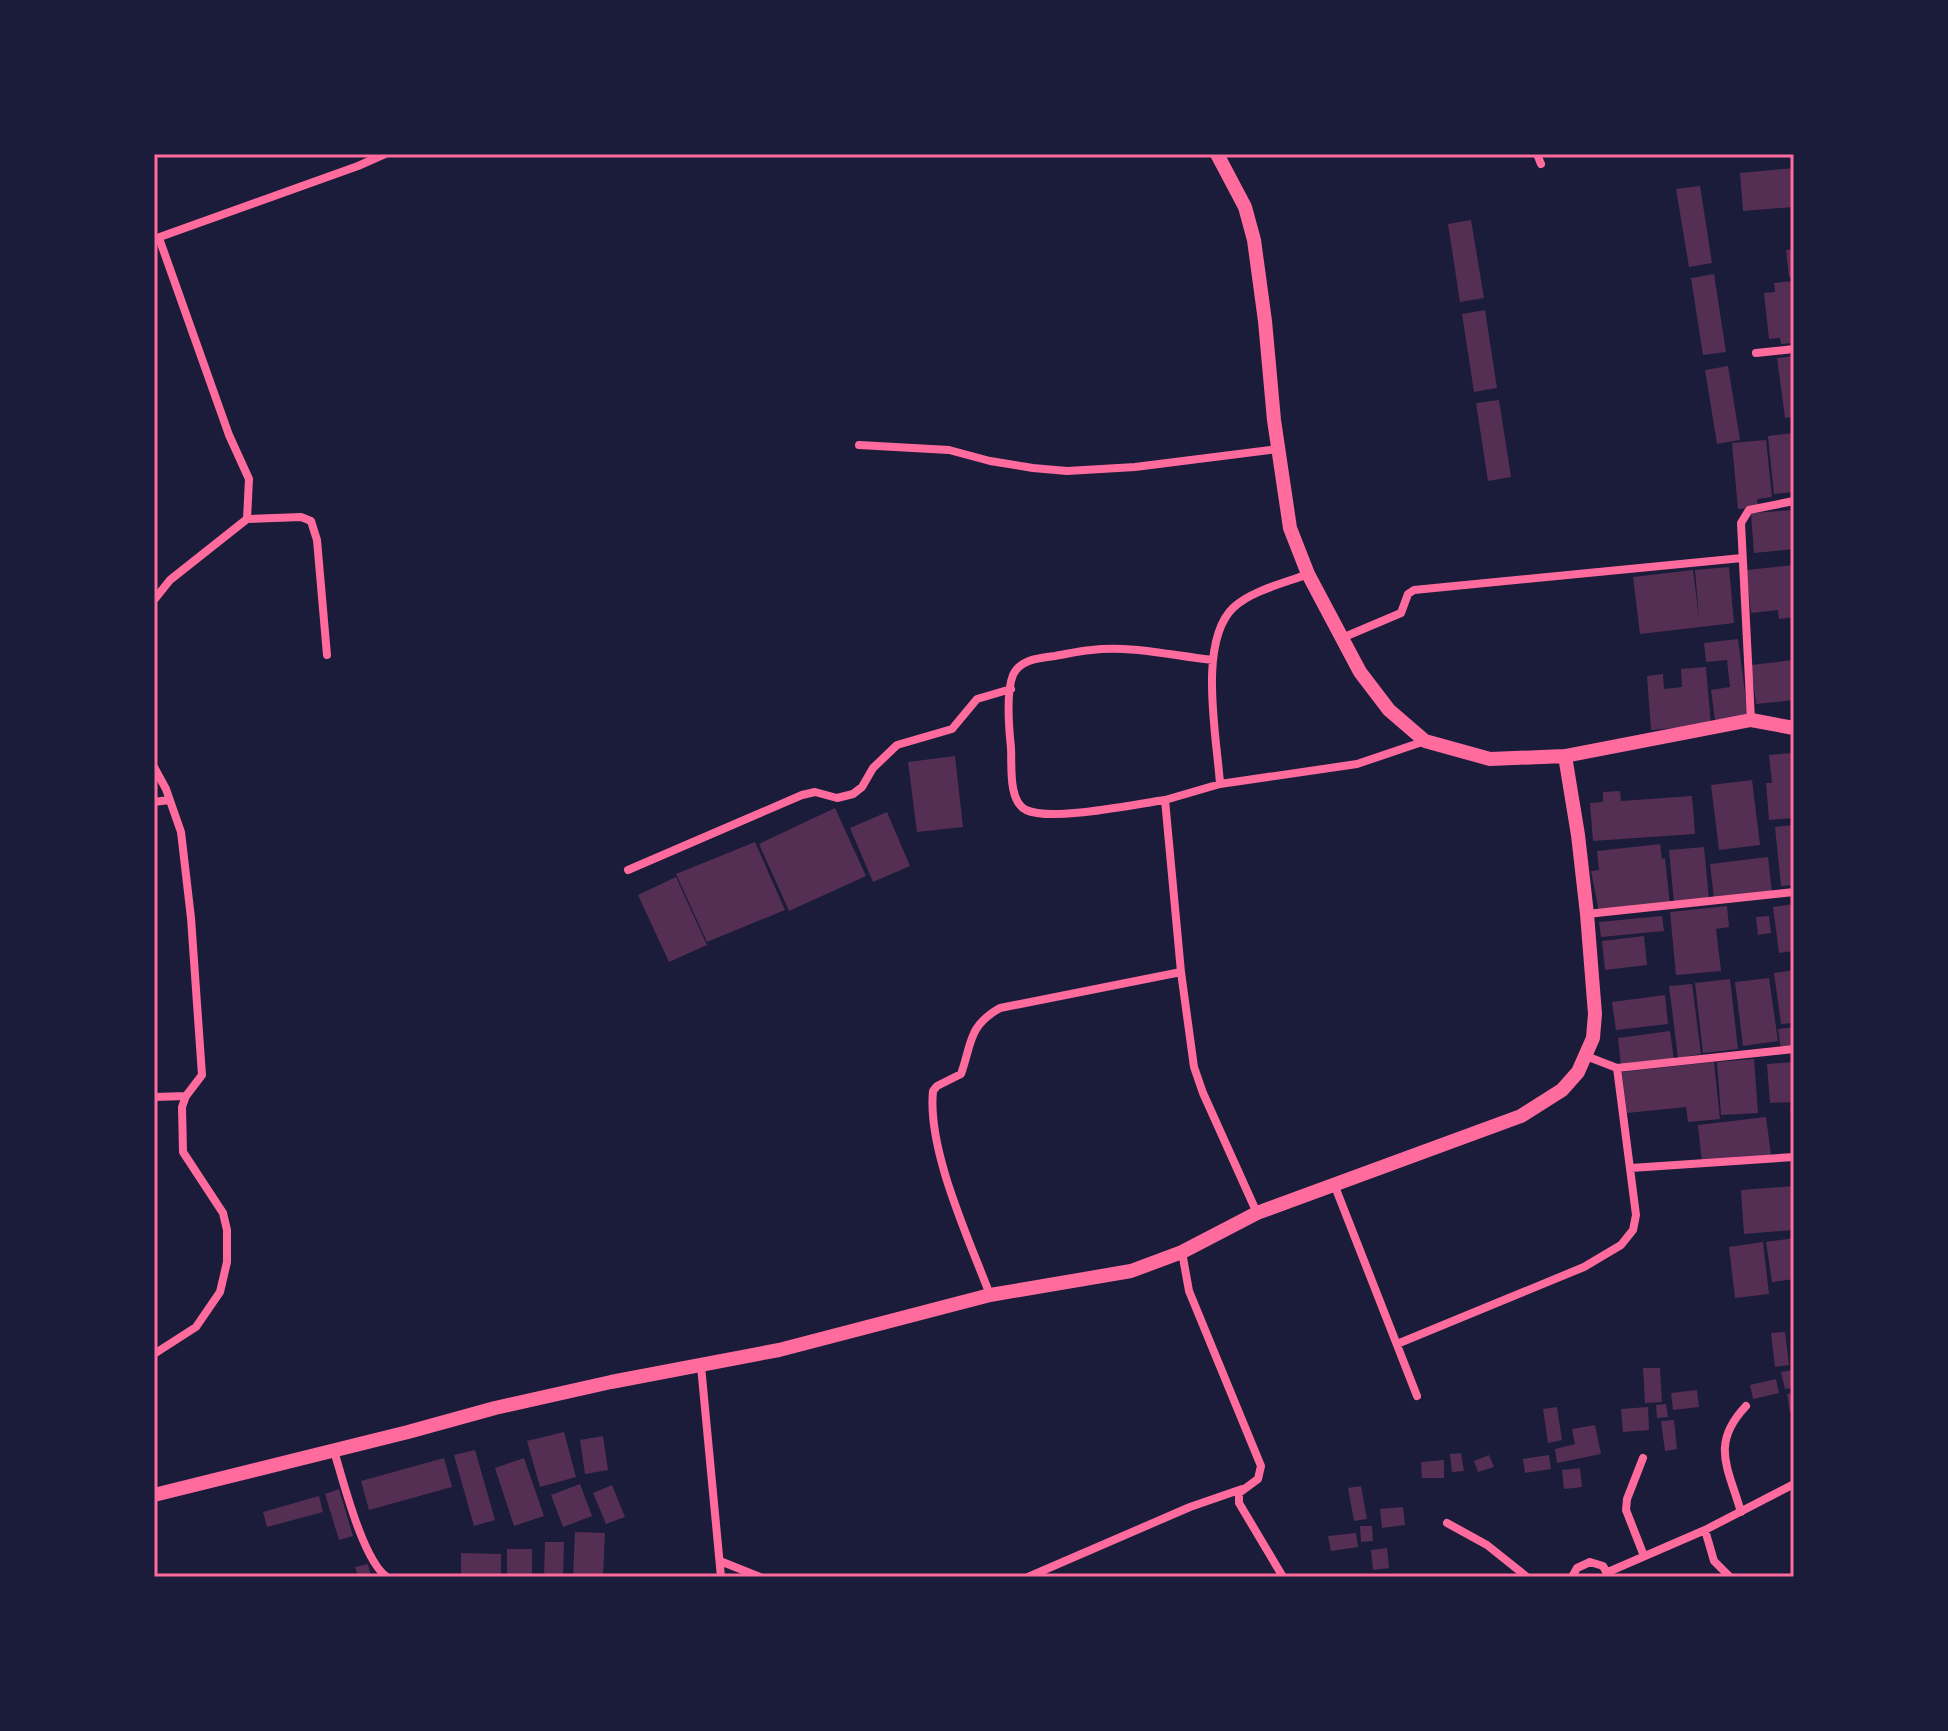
<svg xmlns="http://www.w3.org/2000/svg" width="1948" height="1731" font-family="'IBM Plex Serif',serif">
  <rect width="100%" height="100%" fill="#1b1b3a"/>
  <path fill="#542f53" d="M 1794,168 L 1794,207 L 1743,211 L 1740,173 Z
    M 1700,186 L 1712,263 L 1689,267 L 1676,189 Z
    M 1471,220 L 1484,298 L 1460,302 L 1448,224 Z
    M 1794,249 L 1794,276 L 1789,277 L 1786,250 Z
    M 1714,274 L 1726,352 L 1703,355 L 1691,278 Z
    M 1794,281 L 1794,343 L 1781,344 L 1780,338 L 1769,339 L 1764,293 L 1775,292 L 1774,283 Z
    M 1485,310 L 1497,388 L 1474,392 L 1462,314 Z
    M 1794,356 L 1794,417 L 1785,418 L 1777,358 Z
    M 1728,366 L 1740,440 L 1717,444 L 1705,370 Z
    M 1499,400 L 1511,477 L 1488,481 L 1476,403 Z
    M 1794,433 L 1794,492 L 1774,494 L 1768,436 Z
    M 1766,440 L 1772,497 L 1757,499 L 1758,507 L 1738,509 L 1732,443 Z
    M 1794,510 L 1794,549 L 1754,553 L 1751,513 Z
    M 1794,565 L 1794,617 L 1779,619 L 1778,610 L 1751,613 L 1746,570 Z
    M 1729,567 L 1734,623 L 1640,634 L 1633,577 L 1693,570 L 1699,619 L 1695,570 Z
    M 1738,639 L 1748,716 L 1715,720 L 1711,690 L 1730,687 L 1727,660 L 1706,662 L 1704,643 Z
    M 1794,660 L 1794,700 L 1756,704 L 1751,665 Z
    M 1706,667 L 1711,725 L 1651,730 L 1647,676 L 1663,674 L 1664,689 L 1682,687 L 1681,669 Z
    M 1792,753 L 1794,818 L 1769,820 L 1766,783 L 1772,783 L 1769,755 Z
    M 955,756 L 963,827 L 917,832 L 908,762 Z
    M 1752,780 L 1760,845 L 1719,850 L 1711,785 Z
    M 1620,791 L 1621,801 L 1692,796 L 1695,834 L 1593,841 L 1590,803 L 1603,802 L 1603,792 Z
    M 835,808 L 866,876 L 789,911 L 759,844 Z
    M 887,812 L 910,866 L 873,882 L 850,828 Z
    M 1792,825 L 1794,885 L 1781,886 L 1775,827 Z
    M 755,842 L 785,910 L 707,942 L 676,874 Z
    M 1660,844 L 1662,859 L 1665,858 L 1670,905 L 1599,912 L 1591,871 L 1599,870 L 1597,851 Z
    M 1704,847 L 1709,899 L 1674,903 L 1669,850 Z
    M 1768,857 L 1772,892 L 1714,899 L 1710,864 Z
    M 676,877 L 707,945 L 669,962 L 638,895 Z
    M 1794,904 L 1794,951 L 1779,953 L 1773,907 Z
    M 1727,906 L 1729,927 L 1716,929 L 1721,971 L 1676,975 L 1670,912 Z
    M 1662,916 L 1664,931 L 1601,937 L 1599,922 Z
    M 1769,916 L 1771,933 L 1758,935 L 1756,917 Z
    M 1644,936 L 1647,965 L 1605,970 L 1602,941 Z
    M 1794,970 L 1794,1023 L 1781,1024 L 1774,973 Z
    M 1769,978 L 1778,1041 L 1743,1046 L 1735,982 Z
    M 1730,979 L 1738,1049 L 1703,1053 L 1695,983 Z
    M 1692,984 L 1701,1054 L 1678,1058 L 1669,986 Z
    M 1665,995 L 1668,1024 L 1616,1030 L 1612,1002 Z
    M 1794,1027 L 1794,1048 L 1781,1050 L 1778,1029 Z
    M 1670,1031 L 1674,1060 L 1621,1066 L 1618,1038 Z
    M 1754,1059 L 1758,1113 L 1721,1115 L 1717,1062 Z
    M 1714,1062 L 1720,1119 L 1688,1122 L 1686,1107 L 1627,1113 L 1622,1072 Z
    M 1794,1062 L 1794,1102 L 1770,1103 L 1767,1064 Z
    M 1790,1107 L 1794,1107 L 1794,1129 L 1792,1129 Z
    M 1766,1117 L 1771,1155 L 1702,1163 L 1698,1125 Z
    M 1794,1186 L 1794,1230 L 1744,1234 L 1741,1190 Z
    M 1794,1238 L 1794,1279 L 1772,1282 L 1766,1242 Z
    M 1763,1242 L 1769,1294 L 1735,1298 L 1729,1247 Z
    M 1785,1332 L 1789,1365 L 1775,1367 L 1771,1333 Z
    M 1643,1368 L 1660,1368 L 1662,1402 L 1645,1403 Z
    M 1793,1370 L 1794,1388 L 1785,1389 L 1781,1372 Z
    M 1776,1379 L 1779,1393 L 1753,1399 L 1750,1385 Z
    M 1697,1390 L 1699,1407 L 1673,1410 L 1671,1393 Z
    M 1794,1393 L 1794,1413 L 1790,1413 L 1787,1394 Z
    M 1666,1404 L 1668,1417 L 1657,1418 L 1656,1405 Z
    M 1557,1407 L 1562,1440 L 1548,1443 L 1543,1409 Z
    M 1648,1407 L 1649,1430 L 1623,1432 L 1621,1409 Z
    M 1674,1420 L 1677,1449 L 1665,1451 L 1661,1421 Z
    M 1595,1425 L 1601,1454 L 1557,1463 L 1555,1449 L 1575,1444 L 1572,1429 Z
    M 564,1432 L 576,1477 L 540,1487 L 527,1441 Z
    M 603,1436 L 608,1470 L 585,1474 L 580,1440 Z
    M 475,1450 L 495,1520 L 474,1526 L 454,1455 Z
    M 1461,1453 L 1464,1471 L 1452,1472 L 1450,1454 Z
    M 1489,1455 L 1494,1467 L 1478,1472 L 1474,1461 Z
    M 1549,1455 L 1551,1469 L 1525,1473 L 1523,1459 Z
    M 444,1458 L 452,1487 L 369,1510 L 361,1481 Z
    M 524,1458 L 544,1516 L 514,1526 L 495,1468 Z
    M 1444,1460 L 1444,1478 L 1422,1478 L 1421,1462 Z
    M 1580,1468 L 1582,1487 L 1564,1489 L 1562,1470 Z
    M 580,1484 L 592,1516 L 563,1527 L 551,1495 Z
    M 612,1485 L 625,1517 L 606,1524 L 593,1493 Z
    M 1361,1486 L 1367,1519 L 1354,1521 L 1348,1488 Z
    M 339,1489 L 353,1536 L 339,1540 L 325,1494 Z
    M 319,1496 L 323,1512 L 267,1527 L 263,1512 Z
    M 1403,1507 L 1405,1525 L 1382,1528 L 1380,1509 Z
    M 1360,1526 L 1372,1526 L 1373,1541 L 1361,1542 Z
    M 575,1532 L 605,1533 L 603,1577 L 573,1577 Z
    M 1356,1533 L 1358,1547 L 1331,1551 L 1328,1536 Z
    M 545,1542 L 564,1542 L 563,1577 L 544,1577 Z
    M 1387,1548 L 1389,1568 L 1373,1570 L 1371,1550 Z
    M 507,1549 L 532,1549 L 532,1577 L 507,1577 Z
    M 461,1553 L 501,1554 L 501,1577 L 461,1577 Z
    M 368,1564 L 371,1577 L 358,1577 L 355,1567 Z"/>
  <g fill="none" stroke-linecap="round" stroke-linejoin="round">
    <path stroke="#ff6b9d" stroke-width="8" d="M 1537,154 L 1541,164
      M 157,238 L 358,166 L 385,154
      M 1756,353 L 1794,349
      M 859,445 L 949,450 L 990,461 L 1033,468 L 1067,471 L 1135,467 L 1278,449
      M 247,519 L 301,517 L 311,521 L 317,540 L 327,655
      M 154,600 L 170,580 L 247,519 L 249,479 L 229,435 L 159,238
      M 1342,638 L 1401,613 L 1408,594 L 1414,590 L 1742,558
      M 1213,660 C 1174,656 1131,645 1091,650 C 1079,651 1067,654 1055,656 C 1040,658 1020,659 1013,675 C 1006,692 1009,729 1011,748 C 1012,765 1008,801 1026,810 C 1052,822 1135,804 1165,800 L 1181,972 L 1194,1067 L 1203,1093 L 1257,1213
      M 1751,720 L 1741,523 L 1749,510 L 1794,501
      M 154,767 L 166,789 L 181,832 L 191,918 L 202,1075 L 186,1096 L 182,1107 L 183,1152 L 223,1213 L 227,1230 L 227,1262 L 220,1292 L 196,1327 L 154,1354
      M 1220,784 C 1217,738 1197,641 1234,607 C 1253,590 1285,583 1308,574
      M 1165,800 L 1220,784 L 1357,764 L 1425,741
      M 154,802 L 169,800
      M 628,870 L 802,795 L 815,792 L 837,798 L 853,794 L 862,787 L 873,768 L 897,745 L 952,729 L 977,699 L 1011,689
      M 1587,914 L 1794,892
      M 1586,1056 L 1617,1068 L 1794,1049
      M 154,1097 L 186,1096
      M 1631,1168 L 1794,1157
      M 1334,1184 L 1417,1396
      M 1182,1252 L 1189,1291 L 1261,1466 L 1258,1479 L 1239,1493 L 1239,1503 L 1283,1577
      M 990,1295 C 969,1239 927,1150 933,1091 L 937,1086 L 961,1074 C 972,1043 968,1026 1000,1008 L 1181,972
      M 1397,1344 L 1584,1267 L 1621,1245 L 1633,1230 L 1636,1215 L 1617,1068
      M 701,1366 L 721,1577
      M 334,1451 C 343,1480 363,1561 387,1577
      M 1643,1458 L 1627,1499 L 1626,1510 L 1644,1556
      M 1741,1512 C 1728,1467 1710,1444 1746,1406
      M 1447,1523 L 1487,1545 L 1527,1577
      M 1705,1530 L 1714,1561 L 1730,1577
      M 720,1561 L 760,1577
      M 1608,1572 L 1705,1530 L 1794,1484
      M 1028,1577 L 1190,1507 L 1242,1489
      M 1572,1577 L 1577,1568 L 1590,1562 L 1603,1566 L 1609,1577"/>
    <path stroke="#ff6b9d" stroke-width="14" d="M 1217,154 L 1245,207 L 1254,240 L 1265,321 L 1274,420 L 1290,528 L 1308,574 L 1360,672 L 1389,710 L 1425,741 L 1490,759 L 1565,756 L 1751,720 L 1794,728
      M 154,1495 L 408,1432 L 495,1408 L 611,1382 L 779,1350 L 990,1295 L 1131,1271 L 1182,1252 L 1257,1213 L 1521,1116 L 1562,1090 L 1578,1072 L 1593,1038 L 1595,1014 L 1587,914 L 1578,835 L 1565,756"/>
  </g>
  <rect width="1948" height="1731" fill="none" stroke="#1b1b3a" stroke-width="312"/>
  <rect x="156" y="156" width="1636" height="1419" fill="none" stroke="#ff6b9d" stroke-width="3"/>
</svg>
